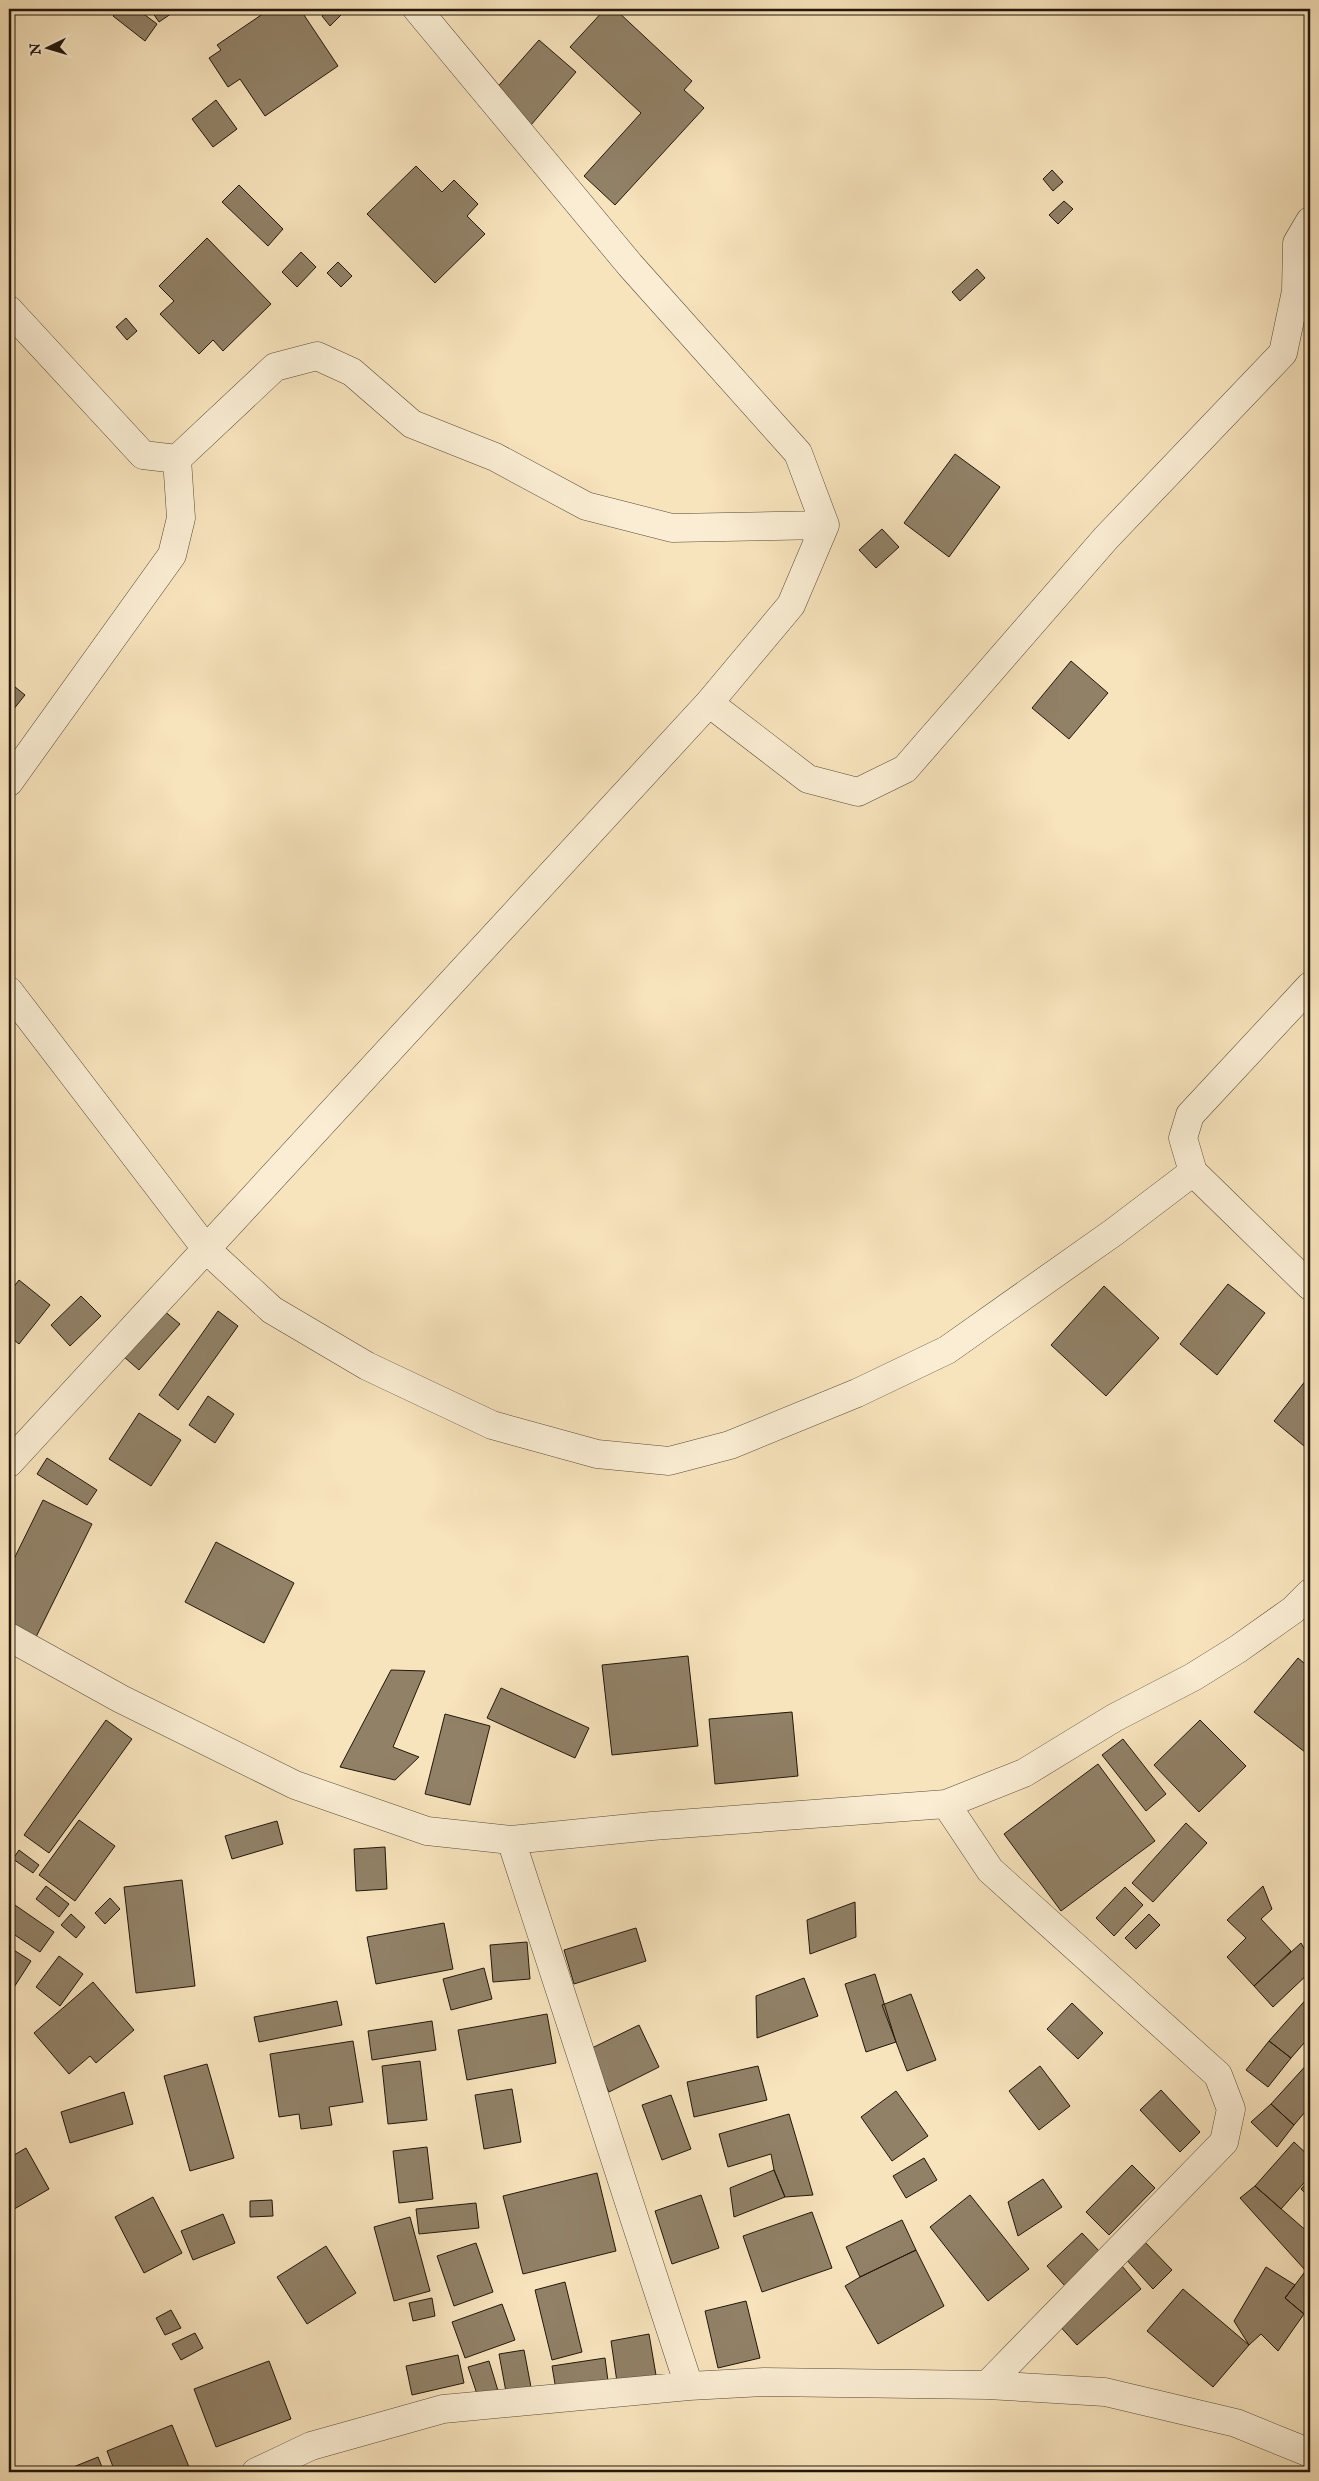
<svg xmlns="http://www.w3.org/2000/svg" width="1319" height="2481" font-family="'IM FELL English',serif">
  <rect width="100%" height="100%" fill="#f7e3bc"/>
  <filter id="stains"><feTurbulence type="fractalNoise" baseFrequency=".004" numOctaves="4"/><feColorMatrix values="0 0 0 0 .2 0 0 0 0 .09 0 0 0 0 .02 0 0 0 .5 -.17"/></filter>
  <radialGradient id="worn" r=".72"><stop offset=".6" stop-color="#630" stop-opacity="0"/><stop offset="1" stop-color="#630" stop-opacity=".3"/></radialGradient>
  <path fill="#918167" stroke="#22170b" d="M 119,9 L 137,9 L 157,24 L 145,41 L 113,16 Z
    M 150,9 L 178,9 L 159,22 Z
    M 270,9 L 300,9 L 338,66 L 265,116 L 240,79 L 228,87 L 209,58 L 221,50 L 217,45 Z
    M 330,9 L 340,9 L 343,13 L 330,26 L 322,16 Z
    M 605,9 L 615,9 L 692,81 L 684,90 L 704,108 L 615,205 L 584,176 L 641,113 L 570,47 Z
    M 539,40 L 576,72 L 531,125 L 493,92 Z
    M 216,100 L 237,129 L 213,147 L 192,119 Z
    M 416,166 L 442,192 L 454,180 L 478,204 L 467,216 L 485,234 L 435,283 L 367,214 Z
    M 1052,170 L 1063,182 L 1053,191 L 1043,179 Z
    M 239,185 L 283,229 L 268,246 L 222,202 Z
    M 1064,201 L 1073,209 L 1058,224 L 1049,215 Z
    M 207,238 L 271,304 L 223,351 L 213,340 L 199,354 L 160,314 L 174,301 L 159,286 Z
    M 301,252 L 316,267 L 297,287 L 282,272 Z
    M 338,262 L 352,276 L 341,287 L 327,273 Z
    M 977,269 L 985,278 L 960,301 L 952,292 Z
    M 126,318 L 137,331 L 127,340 L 116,327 Z
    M 955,454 L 1000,487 L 949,557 L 904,523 Z
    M 882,529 L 899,547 L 876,568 L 859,550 Z
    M 1071,661 L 1108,693 L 1069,739 L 1032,708 Z
    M 9,682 L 25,695 L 9,715 Z
    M 19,1280 L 50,1305 L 19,1344 L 9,1336 L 9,1293 Z
    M 1228,1284 L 1265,1313 L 1217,1375 L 1180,1344 Z
    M 1104,1286 L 1159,1338 L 1106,1396 L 1051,1345 Z
    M 81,1296 L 101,1316 L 70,1346 L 51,1325 Z
    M 163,1310 L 180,1324 L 139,1370 L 123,1356 Z
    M 218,1311 L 238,1326 L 178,1410 L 159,1395 Z
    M 1310,1375 L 1310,1451 L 1274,1421 Z
    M 208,1396 L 234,1414 L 215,1443 L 189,1425 Z
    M 139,1413 L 181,1440 L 151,1486 L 109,1459 Z
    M 47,1458 L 97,1490 L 87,1505 L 37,1474 Z
    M 43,1500 L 92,1524 L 36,1637 L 9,1623 L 9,1569 Z
    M 216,1542 L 294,1583 L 264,1643 L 185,1602 Z
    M 688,1656 L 698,1746 L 612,1755 L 602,1665 Z
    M 1298,1658 L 1310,1668 L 1310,1756 L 1254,1712 Z
    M 391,1670 L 425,1671 L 393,1747 L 419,1757 L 395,1780 L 340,1767 Z
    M 501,1688 L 589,1728 L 575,1758 L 487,1718 Z
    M 792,1712 L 798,1776 L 715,1784 L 709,1719 Z
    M 445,1714 L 490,1726 L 470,1805 L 425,1794 Z
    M 106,1720 L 132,1739 L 49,1853 L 24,1835 Z
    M 1200,1720 L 1246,1766 L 1199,1812 L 1154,1765 Z
    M 1123,1739 L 1166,1794 L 1146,1811 L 1102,1755 Z
    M 1098,1764 L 1155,1841 L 1061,1911 L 1004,1834 Z
    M 79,1820 L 115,1846 L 75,1901 L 39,1875 Z
    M 277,1821 L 283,1844 L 232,1859 L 225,1836 Z
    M 1186,1823 L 1207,1843 L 1153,1902 L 1132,1883 Z
    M 385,1847 L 387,1889 L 356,1891 L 354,1849 Z
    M 19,1850 L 39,1865 L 33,1873 L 13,1859 Z
    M 182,1880 L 195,1986 L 136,1993 L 124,1887 Z
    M 46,1886 L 69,1904 L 59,1917 L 36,1899 Z
    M 1263,1886 L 1272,1909 L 1261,1919 L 1291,1951 L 1254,1986 L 1227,1957 L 1246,1938 L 1227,1920 Z
    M 1125,1887 L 1143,1905 L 1114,1936 L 1096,1918 Z
    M 110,1898 L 120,1909 L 105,1924 L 95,1913 Z
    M 855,1902 L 856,1937 L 810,1954 L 807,1920 Z
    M 12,1903 L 54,1932 L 40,1952 L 9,1931 L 9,1909 Z
    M 71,1914 L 85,1927 L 76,1938 L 61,1925 Z
    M 1149,1914 L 1160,1925 L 1136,1949 L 1125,1938 Z
    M 444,1923 L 453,1969 L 376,1984 L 367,1937 Z
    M 636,1928 L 646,1961 L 574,1984 L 564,1950 Z
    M 527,1942 L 530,1979 L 493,1982 L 490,1945 Z
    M 1301,1943 L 1310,1959 L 1310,1972 L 1273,2007 L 1254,1986 Z
    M 9,1947 L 31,1961 L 9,1995 Z
    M 59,1956 L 83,1974 L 60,2006 L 36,1987 Z
    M 484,1968 L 492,1999 L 451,2010 L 443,1979 Z
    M 875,1974 L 896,2042 L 866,2052 L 845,1984 Z
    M 804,1978 L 818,2016 L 757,2038 L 756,1996 Z
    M 93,1982 L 134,2030 L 96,2063 L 90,2056 L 69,2074 L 34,2033 Z
    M 911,1994 L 936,2060 L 907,2071 L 882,2005 Z
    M 1310,1995 L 1310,2049 L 1304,2043 L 1291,2058 L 1269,2041 Z
    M 337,2001 L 342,2025 L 259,2042 L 254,2017 Z
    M 1072,2003 L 1103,2033 L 1078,2059 L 1047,2029 Z
    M 547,2014 L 556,2063 L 467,2080 L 458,2030 Z
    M 432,2021 L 436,2050 L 372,2060 L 368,2031 Z
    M 639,2025 L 659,2067 L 609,2092 L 588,2050 Z
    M 353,2041 L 363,2102 L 329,2107 L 332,2125 L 301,2129 L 299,2114 L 279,2117 L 270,2054 Z
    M 1269,2041 L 1291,2058 L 1268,2087 L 1246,2070 Z
    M 420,2061 L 427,2120 L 388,2124 L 382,2066 Z
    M 1310,2061 L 1310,2106 L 1294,2125 L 1271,2104 Z
    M 207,2064 L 234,2158 L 190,2171 L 164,2076 Z
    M 758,2066 L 767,2100 L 694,2117 L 687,2082 Z
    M 1040,2066 L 1070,2106 L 1039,2130 L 1009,2091 Z
    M 512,2089 L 521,2142 L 484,2149 L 475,2095 Z
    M 1161,2090 L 1200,2132 L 1180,2152 L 1140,2110 Z
    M 896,2091 L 928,2136 L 892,2161 L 861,2117 Z
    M 124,2092 L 133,2124 L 70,2143 L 61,2112 Z
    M 671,2095 L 691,2149 L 662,2160 L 642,2105 Z
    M 1271,2104 L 1294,2125 L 1277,2147 L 1251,2122 Z
    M 789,2114 L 813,2195 L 785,2197 L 774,2170 L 771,2154 L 728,2167 L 719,2134 Z
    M 1294,2142 L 1310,2157 L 1310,2176 L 1281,2209 L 1255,2186 Z
    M 427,2147 L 433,2199 L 399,2203 L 393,2151 Z
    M 26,2148 L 49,2189 L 9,2212 L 9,2158 Z
    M 924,2158 L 937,2180 L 906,2198 L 893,2176 Z
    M 1132,2165 L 1155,2188 L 1109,2235 L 1086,2212 Z
    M 774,2170 L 785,2197 L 734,2217 L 730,2188 Z
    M 597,2173 L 616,2251 L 523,2274 L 503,2196 Z
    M 1043,2179 L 1062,2207 L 1018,2236 L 1008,2202 Z
    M 1310,2179 L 1310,2198 L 1301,2189 Z
    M 1255,2186 L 1310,2234 L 1310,2265 L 1305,2270 L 1240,2198 Z
    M 701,2195 L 719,2248 L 672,2264 L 655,2211 Z
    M 970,2195 L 1029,2269 L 988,2301 L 930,2227 Z
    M 153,2197 L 182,2253 L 144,2273 L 115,2217 Z
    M 272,2200 L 273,2216 L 250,2217 L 250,2201 Z
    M 476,2203 L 479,2228 L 419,2234 L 416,2209 Z
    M 812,2212 L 832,2268 L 762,2292 L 743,2236 Z
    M 223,2214 L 235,2243 L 193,2260 L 181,2231 Z
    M 410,2217 L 430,2291 L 394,2301 L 374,2227 Z
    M 902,2220 L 916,2250 L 860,2277 L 846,2247 Z
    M 1082,2233 L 1100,2252 L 1065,2286 L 1047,2266 Z
    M 1141,2238 L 1172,2270 L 1153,2289 L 1123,2256 Z
    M 476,2243 L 493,2292 L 454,2306 L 437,2256 Z
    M 326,2246 L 356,2293 L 307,2324 L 277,2277 Z
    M 916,2250 L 944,2306 L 878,2344 L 845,2286 L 860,2277 Z
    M 1310,2265 L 1310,2305 L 1304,2314 L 1285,2298 Z
    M 1122,2266 L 1141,2289 L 1077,2345 L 1057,2323 Z
    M 1266,2267 L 1295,2285 L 1285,2298 L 1304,2314 L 1278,2351 L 1261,2334 L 1249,2345 L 1234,2321 Z
    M 565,2282 L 582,2352 L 552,2360 L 535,2290 Z
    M 1183,2289 L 1249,2345 L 1213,2387 L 1147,2331 Z
    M 432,2298 L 435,2316 L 413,2321 L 409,2303 Z
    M 746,2301 L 760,2358 L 718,2368 L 705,2311 Z
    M 502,2304 L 515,2340 L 465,2358 L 452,2322 Z
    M 171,2310 L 181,2328 L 165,2335 L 156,2318 Z
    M 195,2333 L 203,2348 L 181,2360 L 172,2344 Z
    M 649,2334 L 656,2375 L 617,2382 L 611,2341 Z
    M 524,2350 L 531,2387 L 506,2392 L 499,2354 Z
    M 458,2355 L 464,2383 L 412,2395 L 406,2366 Z
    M 605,2358 L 608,2381 L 556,2390 L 552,2366 Z
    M 269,2361 L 291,2419 L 216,2447 L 194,2389 Z
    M 489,2361 L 499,2394 L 479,2400 L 468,2367 Z
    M 172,2425 L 191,2472 L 115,2472 L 107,2451 Z
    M 98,2457 L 104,2472 L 61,2472 Z"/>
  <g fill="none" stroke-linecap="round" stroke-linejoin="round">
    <defs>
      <path id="minor" d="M 9,310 L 143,455 L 177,459 L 275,367 L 317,356 L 352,372 L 412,424 L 495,457 L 586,506 L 672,528 L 825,525
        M 709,703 L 808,779 L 858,792 L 905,769 L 1106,538 L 1283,353 L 1296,291 L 1297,243 L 1310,221
        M 9,782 L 172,555 L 181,518 L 177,459
        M 1310,986 L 1190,1115 L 1183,1138 L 1193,1172 L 1310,1286
        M 9,991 L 207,1250 L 272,1310 L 367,1366 L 492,1425 L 597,1454 L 669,1461 L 730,1445 L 857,1393 L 947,1350 L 1114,1232 L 1193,1172
        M 9,1463 L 709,703 L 791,605 L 825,525 L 798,453 L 630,265 L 417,9
        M 9,1637 L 121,1699 L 295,1785 L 427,1831 L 511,1840 L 652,1826 L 946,1804 L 1024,1773 L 1114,1718 L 1193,1677 L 1238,1649 L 1293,1610 L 1310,1593
        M 946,1804 L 990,1870 L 1218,2075 L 1231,2109 L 1224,2142 L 987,2385
        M 511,1840 L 689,2386
        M 256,2472 L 311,2446 L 443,2409 L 689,2386 L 764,2382 L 987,2385 L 1105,2392 L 1236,2423 L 1310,2453"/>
    </defs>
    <use href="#minor" stroke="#574a37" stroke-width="29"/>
    <use href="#minor" stroke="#faedd3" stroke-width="28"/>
  </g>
  <rect width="1319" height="2481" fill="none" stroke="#f7e3bc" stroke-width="30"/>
  <rect x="10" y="10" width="1299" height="2461" fill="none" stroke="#22170b" stroke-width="2.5"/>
  <rect x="15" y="15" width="1289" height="2451" fill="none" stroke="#22170b"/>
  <g transform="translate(48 48) rotate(265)" stroke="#faedd3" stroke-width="4" paint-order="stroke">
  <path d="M0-4L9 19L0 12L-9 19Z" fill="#22170b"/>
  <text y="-8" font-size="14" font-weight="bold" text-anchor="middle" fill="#22170b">N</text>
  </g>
  <rect width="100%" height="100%" filter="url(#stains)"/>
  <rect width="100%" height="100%" fill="url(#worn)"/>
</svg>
